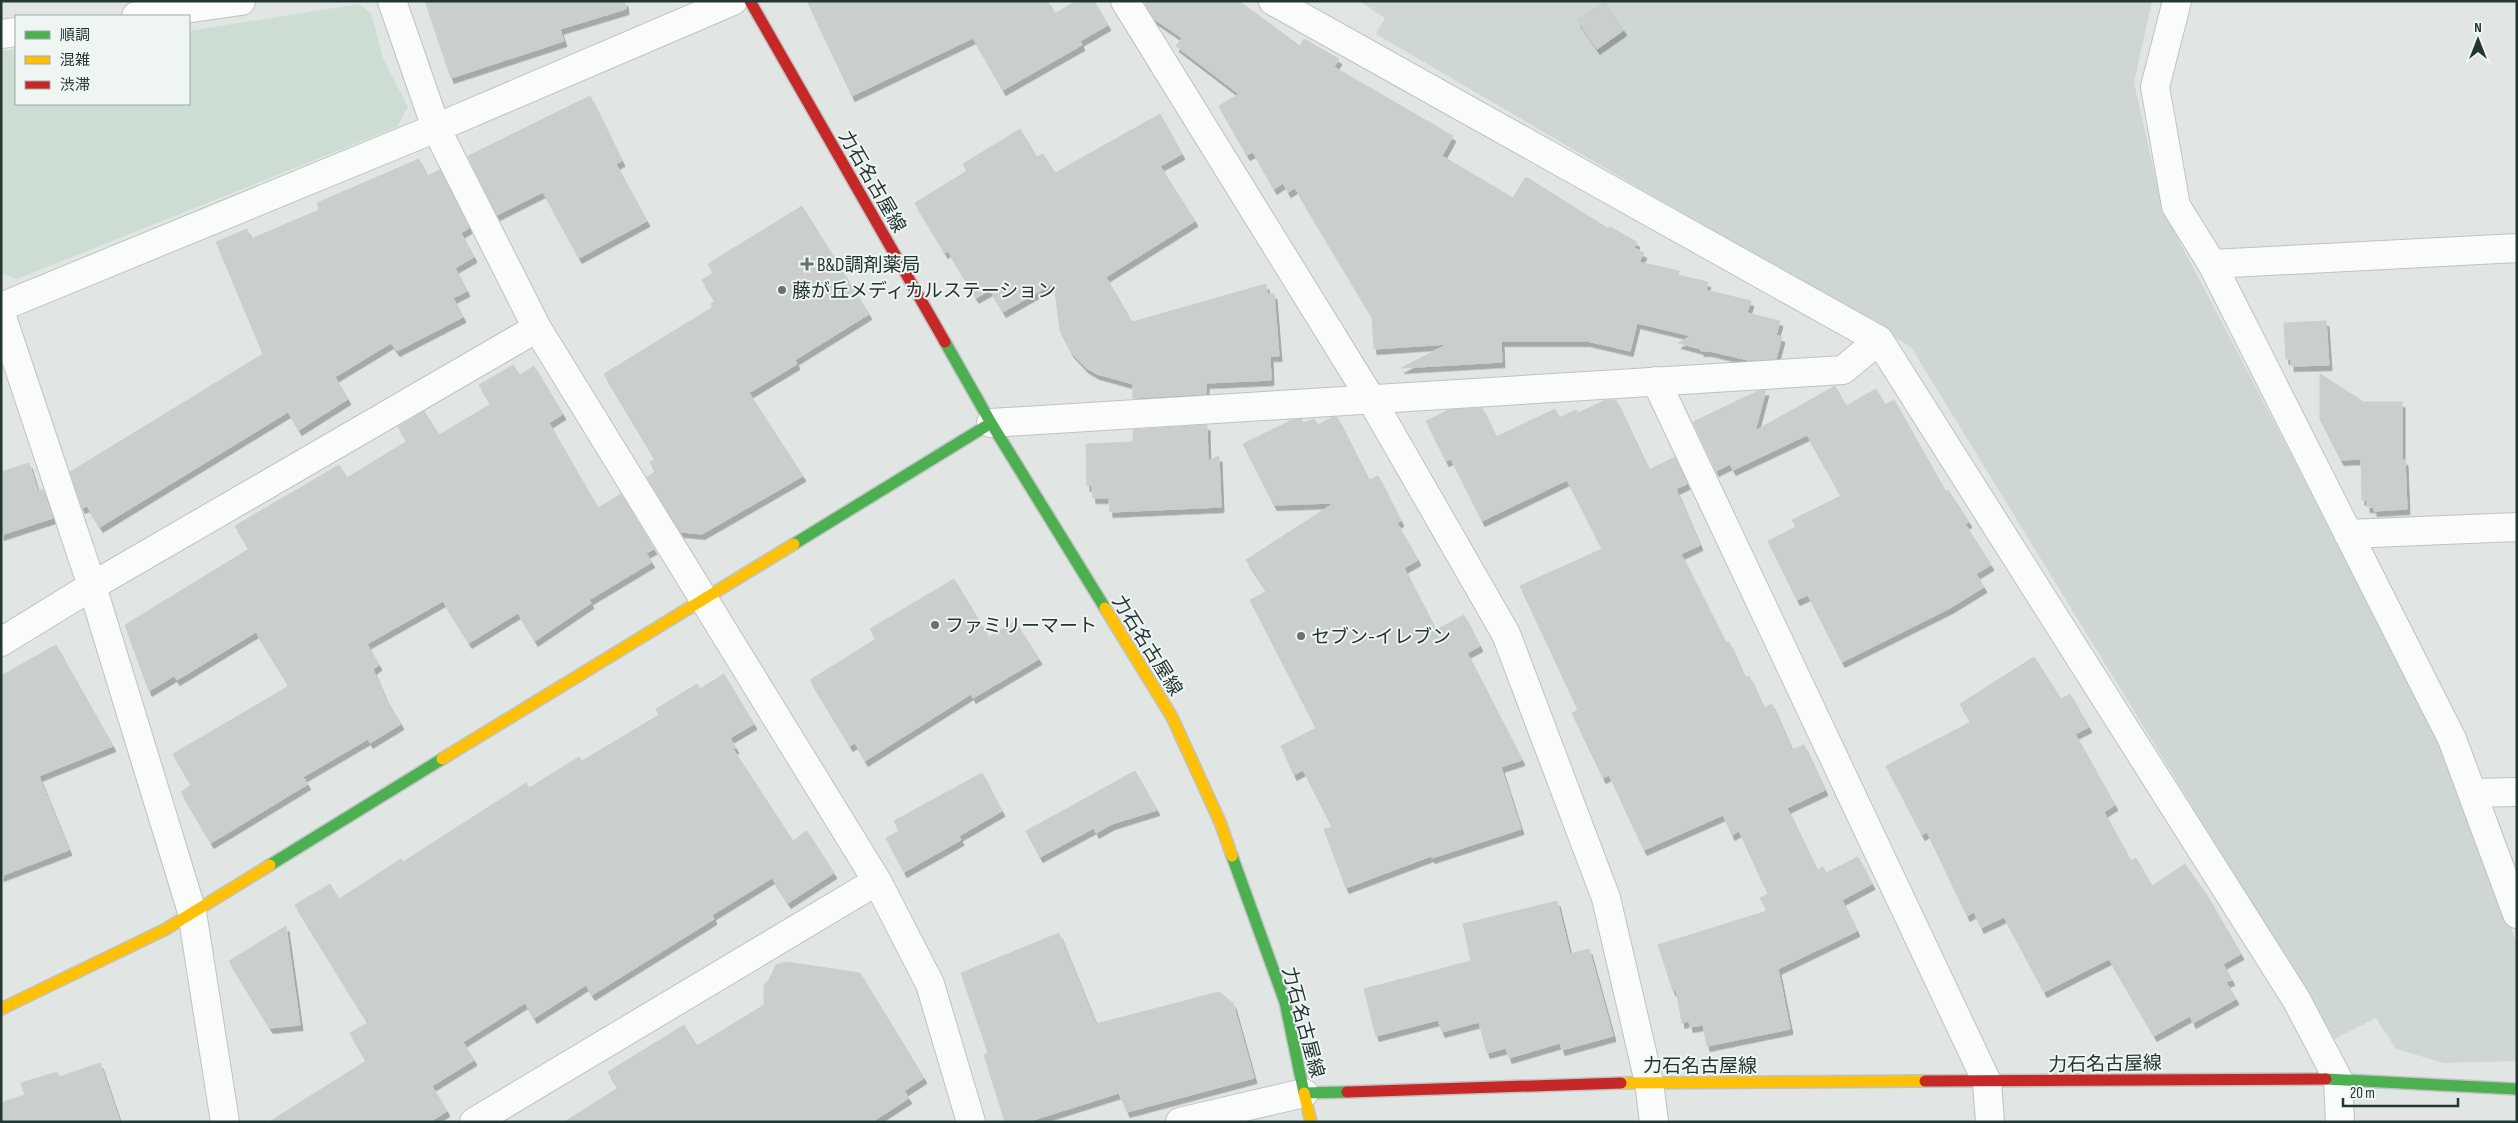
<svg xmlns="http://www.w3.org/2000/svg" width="2518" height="1123" font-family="'Sofia Sans Condensed','Noto Sans JP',sans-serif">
  <defs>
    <filter id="shadow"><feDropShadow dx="3" dy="5.5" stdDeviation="0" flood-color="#0004"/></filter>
  </defs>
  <rect width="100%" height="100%" fill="#e1e6e4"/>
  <path fill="#cfd7d4" d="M 1359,1 L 2152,1 L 2134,83 L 2163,210 L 2441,741 L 2517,944 L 2517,1061 L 2444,1063 L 2396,1049 L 2376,1018 L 2335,1039 L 1911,347 L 1376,34 L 1385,18 Z"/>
  <path fill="#ccded3" d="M 359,4 L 371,13 L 383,58 L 408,107 L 397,127 L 17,279 L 1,273 L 1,51 L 16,49 L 16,104 L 189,104 L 189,31 Z"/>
  <path fill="#cacfcd" stroke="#cacfcd" filter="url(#shadow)" d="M 425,1 L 625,1 L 626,9 L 560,29 L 564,41 L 451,78 Z
    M 807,1 L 1048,1 L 1054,14 L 1077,1 L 1094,1 L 1108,25 L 1080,41 L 1082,45 L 1003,90 L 973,38 L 852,96 Z
    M 1144,1 L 1239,1 L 1300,46 L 1304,39 L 1339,59 L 1334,67 L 1453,136 L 1442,156 L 1513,198 L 1526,177 L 1609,229 L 1610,227 L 1637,242 L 1634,248 L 1644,253 L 1639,262 L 1679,271 L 1678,275 L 1708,282 L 1706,290 L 1751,301 L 1747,313 L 1780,321 L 1776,335 L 1782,337 L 1776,359 L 1748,360 L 1709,351 L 1701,351 L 1701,349 L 1678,343 L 1691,336 L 1637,323 L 1630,351 L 1587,341 L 1501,341 L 1502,362 L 1401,368 L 1448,344 L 1374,349 L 1372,317 L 1295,188 L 1288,192 L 1283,183 L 1274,189 L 1253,152 L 1247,155 L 1219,106 L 1239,94 L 1176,46 L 1182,38 L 1154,19 Z
    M 1604,2 L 1624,30 L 1597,49 L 1577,20 Z
    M 590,96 L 622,161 L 616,164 L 647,221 L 579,258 L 543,192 L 497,215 L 468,156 Z
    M 1160,114 L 1182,154 L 1160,166 L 1195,221 L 1106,277 L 1132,322 L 1266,284 L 1267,294 L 1274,294 L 1279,356 L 1270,356 L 1271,380 L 1206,383 L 1206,394 L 1133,398 L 1133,384 L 1097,374 L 1086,368 L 1071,352 L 1060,331 L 1054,283 L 1003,312 L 990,290 L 976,298 L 948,251 L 945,253 L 915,203 L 967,171 L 963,164 L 1020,129 L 1037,157 L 1043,154 L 1055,173 Z
    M 419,159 L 427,176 L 440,170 L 469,228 L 461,233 L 474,257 L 455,268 L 467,291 L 453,298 L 463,317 L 397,351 L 391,343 L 335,377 L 348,399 L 299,430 L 288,412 L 100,527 L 87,506 L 82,508 L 70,472 L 263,354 L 216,242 L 247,229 L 251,239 L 319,210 L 317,203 Z
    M 802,206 L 869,314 L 795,360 L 797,364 L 749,393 L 803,476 L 702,534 L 681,532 L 647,477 L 655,472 L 650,462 L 655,459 L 604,374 L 713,307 L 711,304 L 715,301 L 702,280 L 713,273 L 708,264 Z
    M 2326,321 L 2329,365 L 2291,366 L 2291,359 L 2286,359 L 2284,323 Z
    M 513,365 L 520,375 L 534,366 L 563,414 L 549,423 L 598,508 L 621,494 L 654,549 L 646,553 L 652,562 L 589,600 L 591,603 L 535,641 L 518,613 L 469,643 L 443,601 L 367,644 L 379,665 L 373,669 L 385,697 L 401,724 L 370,743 L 368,739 L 303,777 L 308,784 L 211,843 L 181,792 L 191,785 L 173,754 L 289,686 L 256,632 L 177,680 L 174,676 L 149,691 L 125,625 L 249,549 L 235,526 L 339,465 L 347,478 L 407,441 L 398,427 L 424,411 L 439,435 L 491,404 L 479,385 Z
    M 2320,374 L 2364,402 L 2402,402 L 2402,460 L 2405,460 L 2407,509 L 2374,511 L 2374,507 L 2367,507 L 2367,500 L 2362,500 L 2361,459 L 2341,460 L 2320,419 Z
    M 1835,386 L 1846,406 L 1876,389 L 1885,405 L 1894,400 L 1946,492 L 1948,490 L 1969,522 L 1965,524 L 1991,565 L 1976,574 L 1984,587 L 1950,608 L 1842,662 L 1808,595 L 1797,600 L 1768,541 L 1796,527 L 1792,520 L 1841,496 L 1807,435 L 1733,470 L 1730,464 L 1716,471 L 1693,422 L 1758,391 L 1766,390 L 1755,431 Z
    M 1606,400 L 1616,400 L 1649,470 L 1675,457 L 1687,484 L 1676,489 L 1700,545 L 1681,554 L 1726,643 L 1729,642 L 1745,678 L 1749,676 L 1764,708 L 1772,704 L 1792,750 L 1804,745 L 1825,790 L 1787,808 L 1817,870 L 1823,867 L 1826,873 L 1858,857 L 1872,884 L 1842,900 L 1857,931 L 1778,969 L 1790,1029 L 1707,1046 L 1703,1025 L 1690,1027 L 1689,1021 L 1682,1023 L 1676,990 L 1673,991 L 1658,945 L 1767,911 L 1760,898 L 1768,894 L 1739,831 L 1732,835 L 1723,815 L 1644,850 L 1609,775 L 1603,778 L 1572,713 L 1578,710 L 1520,586 L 1602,549 L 1567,480 L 1482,521 L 1451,459 L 1446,461 L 1426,421 L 1449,410 L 1482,408 L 1496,437 L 1555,409 L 1559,418 L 1576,410 L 1578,413 Z
    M 1333,417 L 1337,417 L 1369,480 L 1378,476 L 1401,521 L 1397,523 L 1418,560 L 1404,568 L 1436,630 L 1464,615 L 1480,646 L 1467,653 L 1522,760 L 1501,767 L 1521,829 L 1432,858 L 1431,856 L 1346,888 L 1324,829 L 1332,827 L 1303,770 L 1294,775 L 1281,746 L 1316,728 L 1250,600 L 1267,591 L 1246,560 L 1334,503 L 1274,505 L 1243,444 L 1292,420 L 1301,419 L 1303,423 L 1314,419 L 1318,425 Z
    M 1207,425 L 1208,461 L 1219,456 L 1221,507 L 1110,512 L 1109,498 L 1093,498 L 1092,485 L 1087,486 L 1086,444 L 1133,442 L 1133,430 Z
    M 29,463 L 38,492 L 43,489 L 53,518 L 1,535 L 1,472 Z
    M 954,579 L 989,637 L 1015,621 L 1039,659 L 973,698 L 971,694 L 865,761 L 855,743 L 850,746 L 810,680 L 876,639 L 870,629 Z
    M 56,645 L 113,746 L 39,776 L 69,850 L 1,876 L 1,676 Z
    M 2034,657 L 2061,699 L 2070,694 L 2089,727 L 2075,734 L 2115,805 L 2104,812 L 2131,861 L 2136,858 L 2152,886 L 2185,864 L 2206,894 L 2241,954 L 2223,964 L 2232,980 L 2226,982 L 2236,999 L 2193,1023 L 2190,1016 L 2154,1036 L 2109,959 L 2044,992 L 2004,917 L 1981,928 L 1974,912 L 1967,916 L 1927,832 L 1922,835 L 1886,766 L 1971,722 L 1960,704 Z
    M 724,674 L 754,724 L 730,738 L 736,748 L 733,749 L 793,841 L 807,831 L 834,873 L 788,903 L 772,878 L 712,915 L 714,919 L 592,995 L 586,985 L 534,1018 L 525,1003 L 463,1042 L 474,1060 L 432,1086 L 447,1111 L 430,1122 L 269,1122 L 366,1061 L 350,1033 L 368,1023 L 295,905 L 330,884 L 339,899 L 401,859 L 403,862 L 526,783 L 529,788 L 579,757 L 582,761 L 659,715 L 656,709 L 697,684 L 700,689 Z
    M 1135,771 L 1157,810 L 1112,824 L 1096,833 L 1094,828 L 1040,857 L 1026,831 Z
    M 982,773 L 1002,811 L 959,836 L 961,840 L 904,872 L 886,838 L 899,831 L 894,821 Z
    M 1557,901 L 1570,954 L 1589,949 L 1613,1036 L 1562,1050 L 1560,1043 L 1509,1058 L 1506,1048 L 1487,1053 L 1479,1022 L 1442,1032 L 1438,1020 L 1376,1036 L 1364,989 L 1471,961 L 1463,924 Z
    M 286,926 L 300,1025 L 270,1028 L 229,961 Z
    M 1059,933 L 1096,1024 L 1219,992 L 1233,1003 L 1254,1078 L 1127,1112 L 1119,1093 L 1027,1122 L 1005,1122 L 984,1055 L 988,1053 L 961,973 Z
    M 786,962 L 860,973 L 924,1078 L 904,1091 L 909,1098 L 872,1122 L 564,1122 L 618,1088 L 608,1072 L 684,1025 L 697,1046 L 764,1005 L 764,985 L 769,980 L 776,965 Z
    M 100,1063 L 120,1122 L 1,1122 L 1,1103 L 25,1095 L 21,1083 L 57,1072 L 59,1077 Z"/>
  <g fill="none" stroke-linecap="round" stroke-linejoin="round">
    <defs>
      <path id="street" d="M 392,1 L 436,128 L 537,328 L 877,881 L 930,984 L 971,1122
        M 1125,1 L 1371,399 L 1506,634 L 1606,898 L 1649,1082 L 1654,1122
        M 1273,1 L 1879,340 L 2296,999 L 2338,1079 L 2340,1122
        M 2177,1 L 2155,87 L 2176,206 L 2212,264 L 2452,739 L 2517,914
        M 136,16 L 241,1
        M 1,34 L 16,32
        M 2212,264 L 2517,248
        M 1,307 L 436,128 L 733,1
        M 1,314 L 92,586 L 192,912 L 225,1122
        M 1656,381 L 1987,1082 L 1990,1122
        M 991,423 L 1843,370 L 1879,340
        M 2348,534 L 2517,527
        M 1,642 L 92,586 L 537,328
        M 2472,793 L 2517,792
        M 474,1122 L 877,881
        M 1180,1122 L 1304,1093"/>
      <path id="fast" d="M 945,342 L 991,423 L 1105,608
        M 794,544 L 991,423
        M 1232,856 L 1285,1002 L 1304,1093 L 1347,1092
        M 270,865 L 442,759
        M 2326,1079 L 2517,1089"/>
      <path id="slow" d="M 1105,608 L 1172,717 L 1220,822 L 1232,856
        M 442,759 L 794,544
        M 1,1009 L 166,929 L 270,865
        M 1621,1083 L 1925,1081
        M 1304,1093 L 1311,1122"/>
      <path id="jam" d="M 750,1 L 945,342
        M 1925,1081 L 2326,1079
        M 1347,1092 L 1621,1083"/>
    </defs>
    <use href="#street" stroke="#bec3c1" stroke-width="30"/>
    <use href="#fast" stroke="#bec4c2" stroke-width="14"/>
    <use href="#slow" stroke="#bec4c2" stroke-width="14"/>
    <use href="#jam" stroke="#bec4c2" stroke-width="14"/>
    <use href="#street" stroke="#fafbfb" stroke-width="28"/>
    <use href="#fast" stroke="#4caf50" stroke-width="11"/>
    <use href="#slow" stroke="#ffc107" stroke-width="11"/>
    <use href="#jam" stroke="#c62828" stroke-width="11"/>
  </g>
  <g fill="#657471" stroke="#eff5f3" stroke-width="2">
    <path d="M804.5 256.5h5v5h5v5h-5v5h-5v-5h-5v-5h5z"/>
    <circle cx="782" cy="290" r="5"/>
    <circle cx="935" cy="625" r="5"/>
    <circle cx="1301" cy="636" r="5"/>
  </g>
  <g text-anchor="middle" stroke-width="4" stroke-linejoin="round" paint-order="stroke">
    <g font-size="19" fill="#223633" stroke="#eff5f3">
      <text transform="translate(873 181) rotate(60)" y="7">力石名古屋線</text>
      <text transform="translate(1148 645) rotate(58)" y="7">力石名古屋線</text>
      <text transform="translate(1304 1022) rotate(75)" y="7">力石名古屋線</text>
      <text transform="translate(2105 1063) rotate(-1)" y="7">力石名古屋線</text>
      <text x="1700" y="1072">力石名古屋線</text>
    </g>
    <g font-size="19" fill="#223633" stroke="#eff5f3" text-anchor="start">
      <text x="817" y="271">B&amp;D調剤薬局</text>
      <text x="792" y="297">藤が丘メディカルステーション</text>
      <text x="945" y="632">ファミリーマート</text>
      <text x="1311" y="643">セブン-イレブン</text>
    </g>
  </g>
  <rect width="2518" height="1123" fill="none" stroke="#223633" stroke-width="5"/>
  <rect x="15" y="15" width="175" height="90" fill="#eff5f3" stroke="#9da9a6"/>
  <rect x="25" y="31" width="25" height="8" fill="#4caf50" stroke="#9da9a6"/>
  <text x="60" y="40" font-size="15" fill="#223633">順調</text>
  <rect x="25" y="56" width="25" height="8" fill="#ffc107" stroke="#9da9a6"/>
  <text x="60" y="65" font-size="15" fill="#223633">混雑</text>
  <rect x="25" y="81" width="25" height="8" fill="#c62828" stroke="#9da9a6"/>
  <text x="60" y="90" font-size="15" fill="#223633">渋滞</text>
  <g transform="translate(2478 40)" stroke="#eff5f3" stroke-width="4" paint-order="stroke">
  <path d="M0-4L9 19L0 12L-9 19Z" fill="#223633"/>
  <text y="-8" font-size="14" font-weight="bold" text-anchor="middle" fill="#223633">N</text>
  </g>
  <path d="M2343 1098v8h115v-8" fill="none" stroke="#223633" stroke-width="2.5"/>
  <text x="2350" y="1098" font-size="15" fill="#223633" stroke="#eff5f3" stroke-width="4" paint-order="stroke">20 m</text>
</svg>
